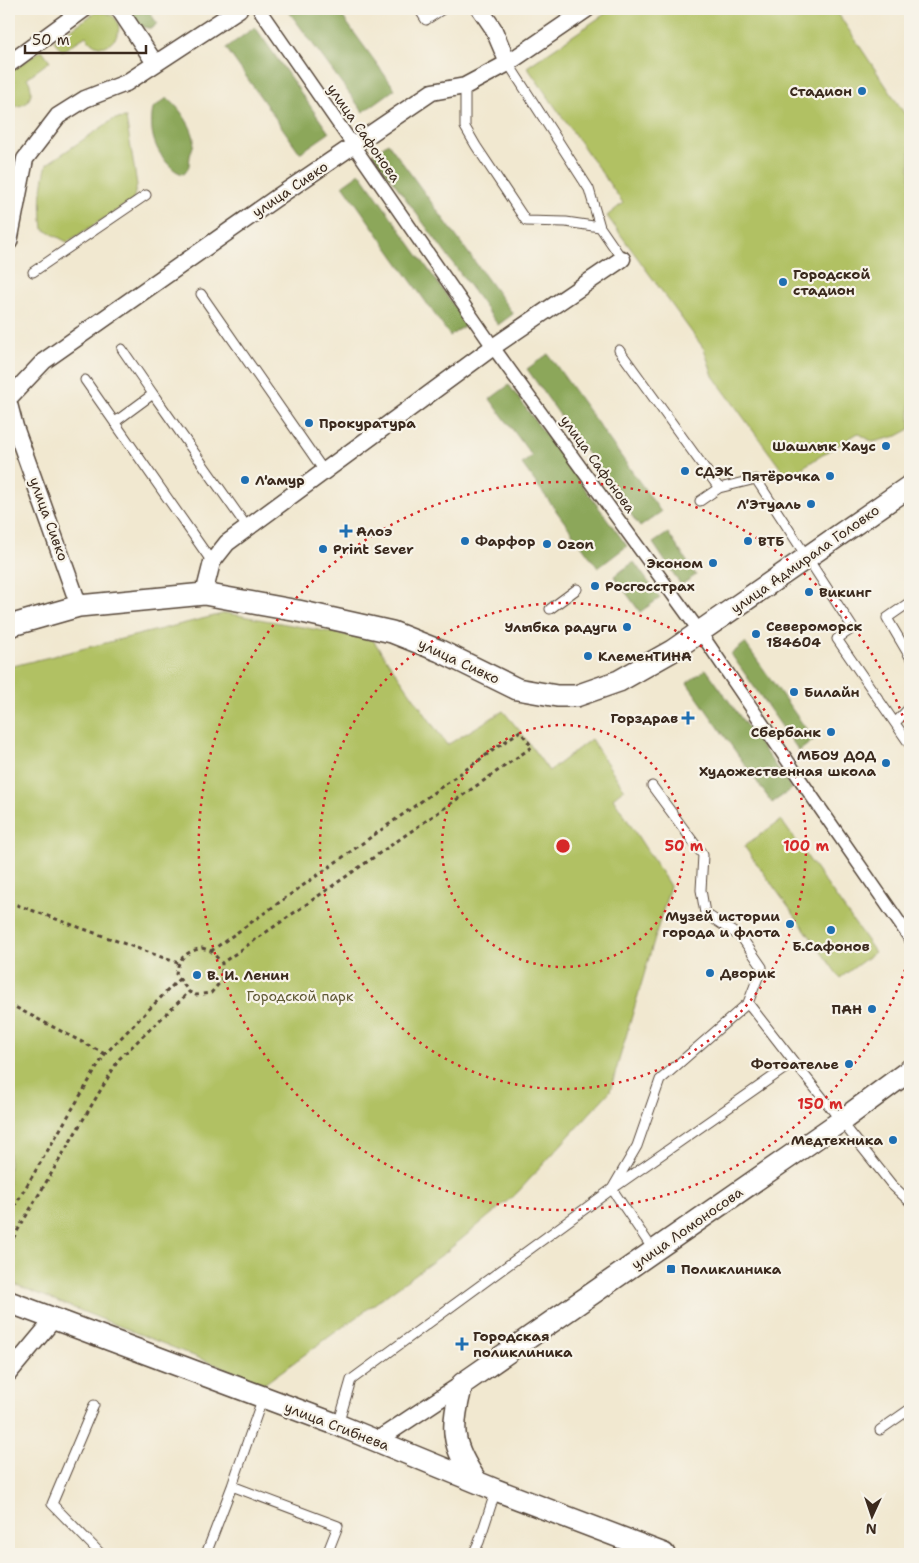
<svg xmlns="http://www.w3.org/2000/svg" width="919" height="1563" font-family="'Shantell Sans',sans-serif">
  <rect width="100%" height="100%" fill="#f7f3e8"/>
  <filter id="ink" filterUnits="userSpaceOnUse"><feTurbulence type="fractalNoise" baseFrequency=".02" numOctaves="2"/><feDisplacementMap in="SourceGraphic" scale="10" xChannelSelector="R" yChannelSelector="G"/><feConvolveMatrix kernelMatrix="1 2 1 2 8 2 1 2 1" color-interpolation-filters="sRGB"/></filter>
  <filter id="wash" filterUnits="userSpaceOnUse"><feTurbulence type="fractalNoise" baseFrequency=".0096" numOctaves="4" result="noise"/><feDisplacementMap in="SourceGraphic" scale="20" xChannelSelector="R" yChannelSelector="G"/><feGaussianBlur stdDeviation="1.12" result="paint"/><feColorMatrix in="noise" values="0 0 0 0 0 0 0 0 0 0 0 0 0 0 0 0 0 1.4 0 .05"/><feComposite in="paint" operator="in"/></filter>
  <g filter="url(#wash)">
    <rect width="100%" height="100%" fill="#f1e8d0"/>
    <path fill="#b1c164" stroke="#767641" d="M 612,9 L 835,9 L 910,122 L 910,429 L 897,436 L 873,442 L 858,433 L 787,477 L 713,376 L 704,349 L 607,216 L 623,203 L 527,67 Z
      M 96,12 C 142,12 108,69 86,36 L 62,51 L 54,41 Z
      M 42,50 L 50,61 L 27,78 C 37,93 28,111 9,105 L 9,73 Z
      M 126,118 L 137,185 L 133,200 L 67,242 L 43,229 C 40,204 41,187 47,164 L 114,119 Z
      M 226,613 L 373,640 L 447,745 L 503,711 L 520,731 L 549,771 L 591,739 L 624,789 L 613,798 L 670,886 L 610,1091 L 518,1192 L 446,1252 L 264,1384 L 9,1282 L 9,667 Z
      M 781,820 L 875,952 L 840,978 L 744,846 Z"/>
    <path fill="#8ca75a" stroke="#64683c" d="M 123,9 L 147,9 L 157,23 L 153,28 C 138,29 132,20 123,9 Z
      M 287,9 L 337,9 L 395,89 L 363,112 Z
      M 255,27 L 329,133 L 300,153 L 226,48 Z
      M 167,98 C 177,104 194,128 194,141 C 194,146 191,151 190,156 C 189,164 190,168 184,174 C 177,173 173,169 168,164 C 153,147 149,130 153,108 Z
      M 388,143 L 513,314 L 498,325 L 373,154 Z
      M 360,173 L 467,324 L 450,336 L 343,185 Z
      M 548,354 L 661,512 L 640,527 L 527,369 Z
      M 509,385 L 627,546 L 598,568 L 522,464 L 532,456 L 490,399 Z
      M 668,533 L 696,575 L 681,585 L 653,543 Z
      M 634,562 L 660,598 L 640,612 L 614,576 Z
      M 745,643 L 814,740 L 799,751 L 731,654 Z
      M 706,669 L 792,789 L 772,803 L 687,683 Z"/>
  </g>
  <g filter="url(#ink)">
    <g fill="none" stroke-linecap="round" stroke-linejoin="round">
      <defs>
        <path id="service" d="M 419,9 L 426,20 L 443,9
          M 508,63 L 589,189 L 600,227 L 622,259
          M 465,86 L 465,127 L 476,146 L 526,221 L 566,222 L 600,227
          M 33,272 L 146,195
          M 201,294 L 324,471
          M 122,349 L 153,394
          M 619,350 L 719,488 L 756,479 L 853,628 L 837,639 L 910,745
          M 85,380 L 212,562
          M 115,422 L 153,394 L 247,527
          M 700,501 L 719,488
          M 910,602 L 887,618 L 910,657
          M 550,609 L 577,589
          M 895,723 L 910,707
          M 652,786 L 703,855 L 701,890 L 705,913 L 742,938 L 762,967 L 748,1003 L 794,1062
          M 654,1251 L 612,1189 L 637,1146 L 660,1080 L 748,1003
          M 94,1405 L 52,1504 L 101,1554
          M 338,1425 L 351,1380 L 612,1189 L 794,1062 L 892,1185 L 910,1202
          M 880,1430 L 910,1409
          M 232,1486 L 338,1526 L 327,1554
          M 206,1554 L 232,1486 L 263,1397
          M 473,1554 L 479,1542 L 496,1490"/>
        <path id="pedestrian" d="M 259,9 L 493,347 L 700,632 L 804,785 L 910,938"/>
        <path id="minor" d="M 119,9 L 155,63
          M 480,9 L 493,28 L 508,63
          M 9,64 L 84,9
          M 9,242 L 25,159 L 58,116 L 85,99 L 126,83 L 239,9
          M 9,398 L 44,361 L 279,196 L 432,92 L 465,86 L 508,63 L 587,9
          M 9,404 L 15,427 L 79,606
          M 204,594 L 212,562 L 227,543 L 493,347 L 622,259
          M 9,1373 L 54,1319
          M 376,1441 L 462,1384"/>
        <path id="tertiary" d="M 9,626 L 79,606 L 204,594 L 298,611 L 392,632 L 440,651 L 517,689 L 557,696 L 576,696 L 619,681 L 672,651 L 910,486
          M 9,1302 L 338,1425 L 496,1490 L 664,1554
          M 477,1482 C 450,1443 451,1429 462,1384 L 841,1121 L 910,1070"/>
      </defs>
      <use href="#service" stroke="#564639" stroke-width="11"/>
      <use href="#pedestrian" stroke="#564639" stroke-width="15"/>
      <use href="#minor" stroke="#564639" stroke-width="19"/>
      <use href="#tertiary" stroke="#564639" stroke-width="24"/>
      <path stroke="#564639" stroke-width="3" stroke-dasharray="4 4" stroke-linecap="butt" d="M 9,902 L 178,963
        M 202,948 L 211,951 L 222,963 L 222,980 L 211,993 L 196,995 L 189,992 L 176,974 C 179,957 186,952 202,948 Z
        M 211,951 L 520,731 L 532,747 L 222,963
        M 9,1004 L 105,1054
        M 9,1222 L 14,1207 L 105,1054 L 180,978
        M 9,1245 L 119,1059 L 189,992"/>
      <use href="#service" stroke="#fff" stroke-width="9"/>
      <use href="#pedestrian" stroke="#fff" stroke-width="12"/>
      <use href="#minor" stroke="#fff" stroke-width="16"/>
      <use href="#tertiary" stroke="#fff" stroke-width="21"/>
    </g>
  </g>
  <g fill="none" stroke="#d62828" stroke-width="2.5" stroke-dasharray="2.5 5">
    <circle cx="563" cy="846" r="121"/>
    <circle cx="563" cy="846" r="243"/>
    <path d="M910 955A364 364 0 1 1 910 737"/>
  </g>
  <g fill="#1f6fb2" stroke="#f7f3e8" stroke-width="2">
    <circle cx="862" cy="91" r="5"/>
    <circle cx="783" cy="282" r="5"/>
    <circle cx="309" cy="423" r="5"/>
    <circle cx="886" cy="446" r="5"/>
    <circle cx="685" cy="471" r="5"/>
    <circle cx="830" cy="476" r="5"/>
    <circle cx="245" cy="480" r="5"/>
    <circle cx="811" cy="504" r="5"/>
    <path d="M343.5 523.5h5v5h5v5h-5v5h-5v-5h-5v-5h5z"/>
    <circle cx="465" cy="541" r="5"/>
    <circle cx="748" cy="541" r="5"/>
    <circle cx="547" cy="544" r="5"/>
    <circle cx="323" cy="549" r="5"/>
    <circle cx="713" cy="563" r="5"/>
    <circle cx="595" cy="586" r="5"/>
    <circle cx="809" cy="592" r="5"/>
    <circle cx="627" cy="627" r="5"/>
    <circle cx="756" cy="634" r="5"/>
    <circle cx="588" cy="656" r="5"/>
    <circle cx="794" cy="692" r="5"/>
    <path d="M685.5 710.5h5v5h5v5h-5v5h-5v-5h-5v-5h5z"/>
    <circle cx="831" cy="732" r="5"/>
    <circle cx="886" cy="763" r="5"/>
    <circle cx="790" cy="924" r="5"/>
    <circle cx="831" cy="930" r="5"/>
    <circle cx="710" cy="973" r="5"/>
    <circle cx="197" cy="975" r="5"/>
    <circle cx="872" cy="1009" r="5"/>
    <circle cx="849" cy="1064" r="5"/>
    <circle cx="893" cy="1140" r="5"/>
    <rect x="666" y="1264" width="10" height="10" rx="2.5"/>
    <path d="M459.5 1336.5h5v5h5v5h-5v5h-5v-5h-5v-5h5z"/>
  </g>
  <g text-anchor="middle" stroke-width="4.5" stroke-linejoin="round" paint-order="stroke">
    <g font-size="14" font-weight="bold" fill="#3b2a1e" stroke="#f7f3e8" text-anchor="start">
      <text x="852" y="96" text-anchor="end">Стадион</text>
      <text x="793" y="279">Городской<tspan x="793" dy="16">стадион</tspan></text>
      <text x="319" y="428">Прокуратура</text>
      <text x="876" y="451" text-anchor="end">Шашлык Хаус</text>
      <text x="695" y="476">СДЭК</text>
      <text x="820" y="481" text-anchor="end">Пятёрочка</text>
      <text x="255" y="485">Л'амур</text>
      <text x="801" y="509" text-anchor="end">Л'Этуаль</text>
      <text x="356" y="536">Алоэ</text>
      <text x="475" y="546">Фарфор</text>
      <text x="758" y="546">ВТБ</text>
      <text x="557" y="549">Ozon</text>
      <text x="333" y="554">Print Sever</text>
      <text x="703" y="568" text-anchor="end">Эконом</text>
      <text x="605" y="591">Росгосстрах</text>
      <text x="819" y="597">Викинг</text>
      <text x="766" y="631">Североморск<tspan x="766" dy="16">184604</tspan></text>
      <text x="617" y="632" text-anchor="end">Улыбка радуги</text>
      <text x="598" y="661">КлеменТИНА</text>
      <text x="804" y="697">Билайн</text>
      <text x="678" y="723" text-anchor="end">Горздрав</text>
      <text x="821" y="737" text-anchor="end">Сбербанк</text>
      <text x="876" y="760" text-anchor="end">МБОУ ДОД<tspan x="876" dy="16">Художественная школа</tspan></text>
      <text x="780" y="921" text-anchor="end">Музей истории<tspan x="780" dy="16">города и флота</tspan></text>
      <text x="831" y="951" text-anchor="middle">Б.Сафонов</text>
      <text x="720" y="978">Дворик</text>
      <text x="207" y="980">В. И. Ленин</text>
      <text x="862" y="1014" text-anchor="end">ПАН</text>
      <text x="839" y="1069" text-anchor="end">Фотоателье</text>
      <text x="883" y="1145" text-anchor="end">Медтехника</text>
      <text x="681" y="1274">Поликлиника</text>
      <text x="473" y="1341">Городская<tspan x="473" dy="16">поликлиника</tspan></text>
    </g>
    <g font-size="14" fill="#3b2a1e" stroke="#f7f3e8">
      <text transform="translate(364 133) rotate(55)" y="5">улица Сафонова</text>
      <text transform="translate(290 189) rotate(-34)" y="5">улица Сивко</text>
      <text transform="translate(598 464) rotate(54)" y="5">улица Сафонова</text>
      <text transform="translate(49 519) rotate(70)" y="5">улица Сивко</text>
      <text transform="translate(805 559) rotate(-35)" y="5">улица Адмирала Головко</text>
      <text transform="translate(459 661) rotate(25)" y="5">улица Сивко</text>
      <text transform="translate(687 1228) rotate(-35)" y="5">улица Ломоносова</text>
      <text transform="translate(337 1426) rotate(21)" y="5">улица Сгибнева</text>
    </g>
    <g font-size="14" fill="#5e5733" stroke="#f7f3e8">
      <text x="300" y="1001">Городской парк</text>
    </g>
  </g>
  <circle cx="563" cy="846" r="8" fill="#d62828" stroke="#f7f3e8" stroke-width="2.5"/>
  <g font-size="15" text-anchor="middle" font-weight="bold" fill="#d62828" stroke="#f7f3e8" stroke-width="4.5" stroke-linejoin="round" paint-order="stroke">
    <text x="684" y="851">50 m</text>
    <text x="806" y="851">100 m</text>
    <text x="820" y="1109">150 m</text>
  </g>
  <rect width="919" height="1563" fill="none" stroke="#f7f3e8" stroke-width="30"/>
  <g transform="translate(872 1516) rotate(183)" stroke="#f7f3e8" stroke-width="4" paint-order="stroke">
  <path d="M0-4L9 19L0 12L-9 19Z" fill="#3b2a1e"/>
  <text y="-8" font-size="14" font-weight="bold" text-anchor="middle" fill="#3b2a1e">N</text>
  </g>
  <path d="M25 45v8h121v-8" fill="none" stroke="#3b2a1e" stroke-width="2.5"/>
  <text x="32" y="45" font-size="15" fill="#3b2a1e" stroke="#f7f3e8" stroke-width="4" paint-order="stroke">50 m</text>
</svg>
